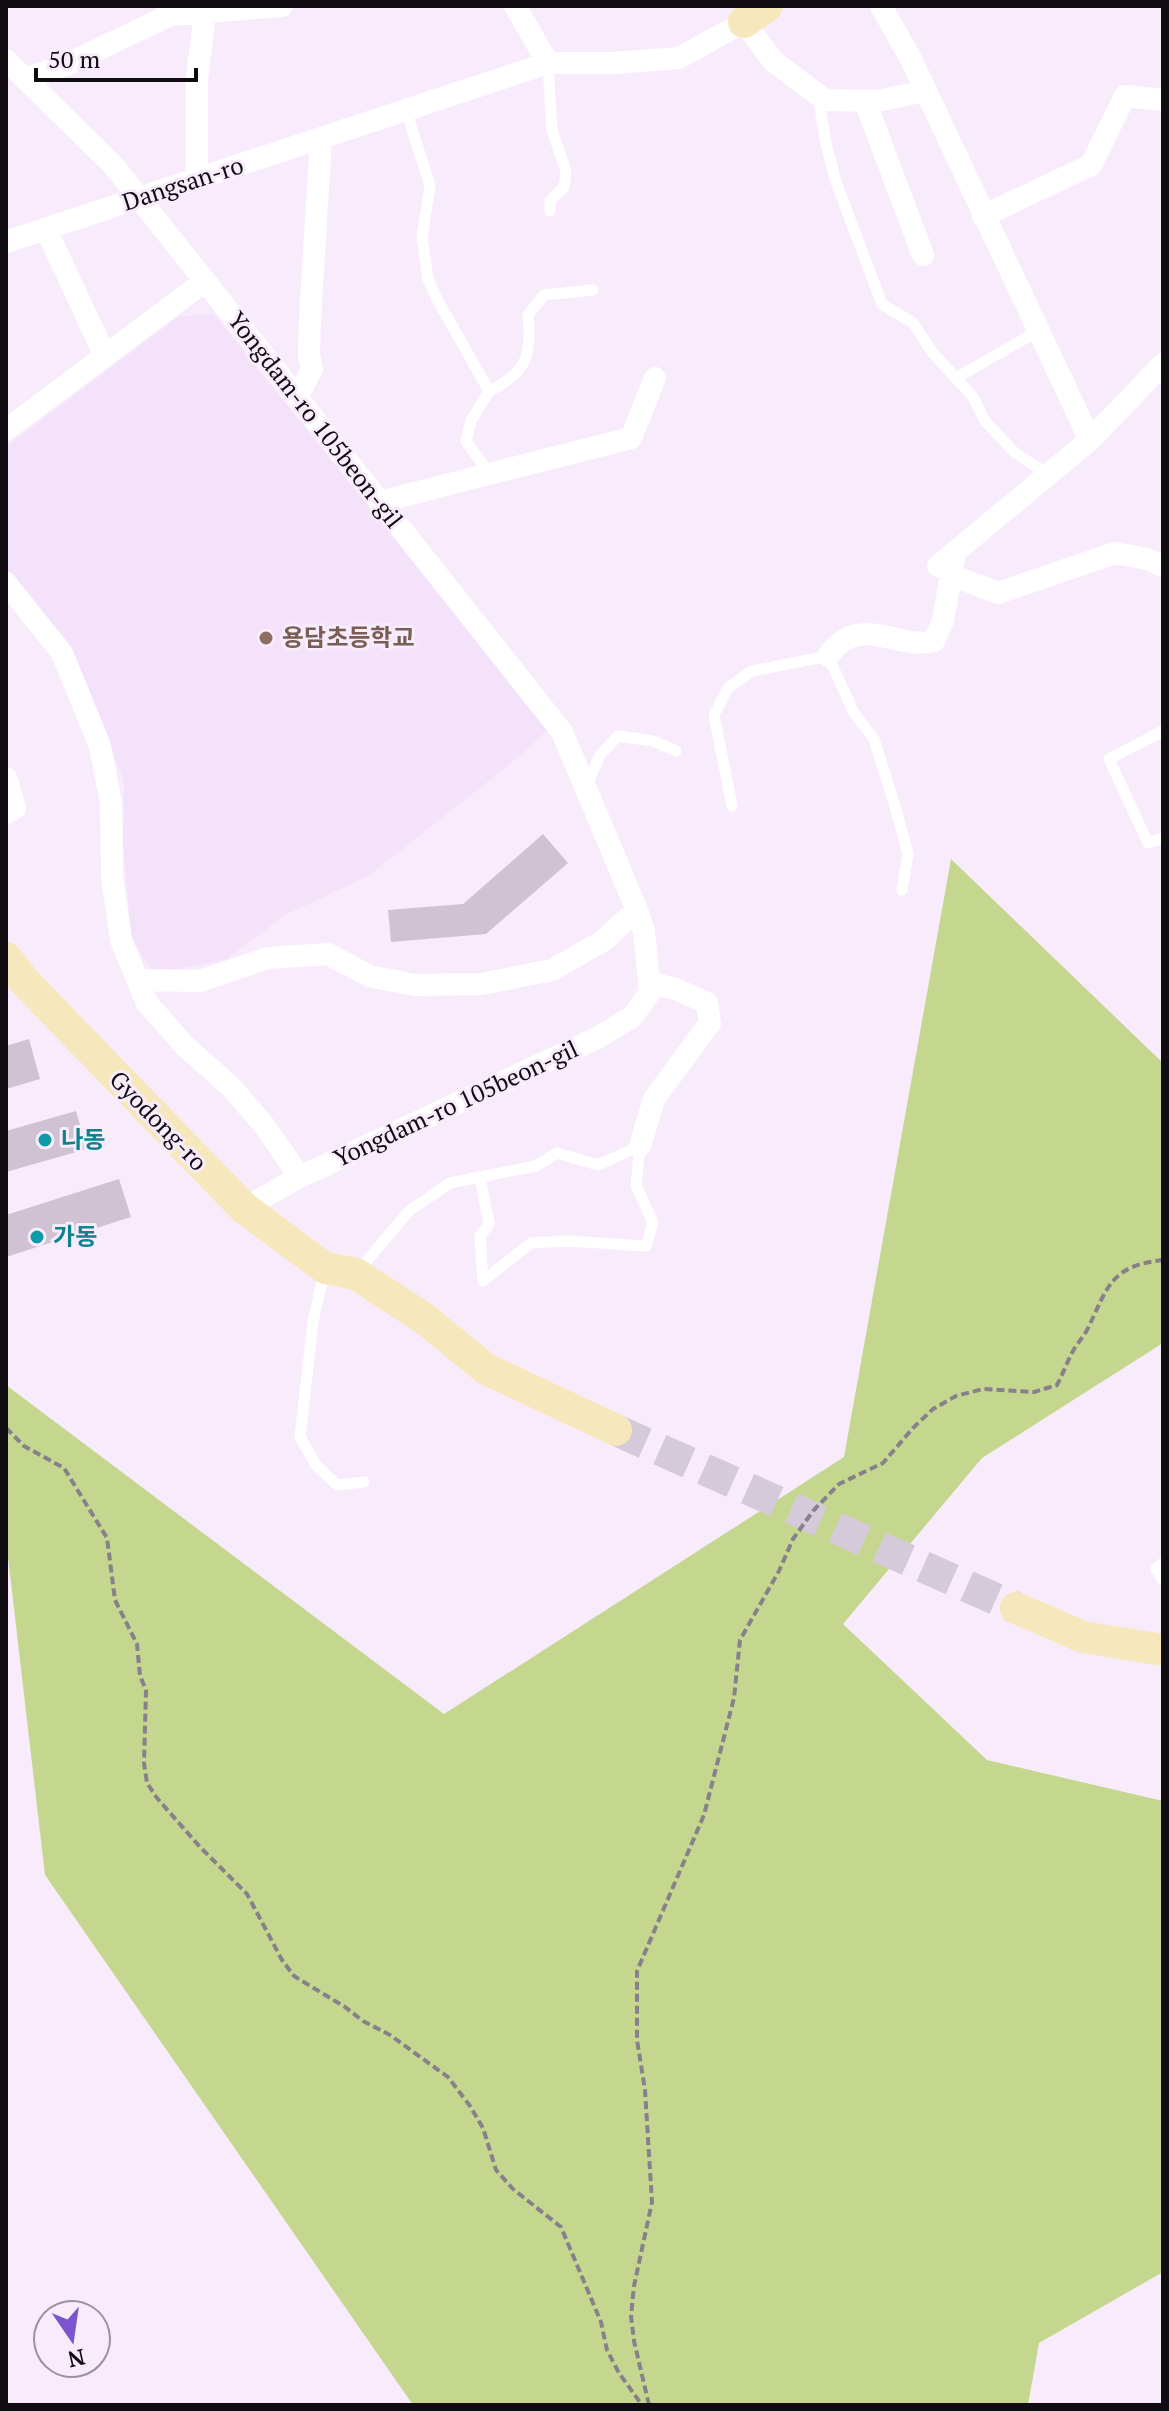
<svg xmlns="http://www.w3.org/2000/svg" width="1169" height="2411" font-family="'PT Serif','Noto Sans KR',serif">
  <rect width="100%" height="100%" fill="#f8ecfc"/>
  <path fill="#f3e2f9" d="M 213,313 L 548,730 L 504,769 L 368,876 L 287,914 L 227,959 L 154,974 L 131,938 L 123,841 L 124,781 L 74,659 L 6,568 L 6,447 L 178,317 Z"/>
  <path fill="#c5d78e" d="M 951,859 L 1163,1063 L 1163,1343 L 982,1458 L 843,1624 L 987,1760 L 1163,1801 L 1163,2272 L 1039,2343 L 1028,2405 L 413,2405 L 45,1875 L 6,1540 L 6,1385 L 444,1714 L 844,1457 Z"/>
  <path fill="#cfc3d3" d="M 543,834 L 568,863 L 486,934 L 391,942 L 388,910 L 463,904 Z
    M 29,1039 L 40,1079 L 6,1089 L 6,1046 Z
    M 76,1111 L 87,1149 L 6,1172 L 6,1131 Z
    M 119,1179 L 131,1217 L 6,1257 L 6,1215 Z"/>
  <g fill="none" stroke-linecap="round" stroke-linejoin="round">
    <path stroke="#d5cad9" stroke-width="32" stroke-dasharray="32 16" stroke-linecap="butt" d="M 616,1430 L 1016,1608"/>
    <path stroke="#88808a" stroke-width="4" stroke-dasharray="8 4" stroke-linecap="butt" d="M 6,1428 L 24,1446 L 64,1468 L 107,1538 L 115,1600 L 137,1644 L 140,1676 L 146,1690 L 144,1763 L 147,1783 L 157,1798 L 200,1847 L 247,1894 L 282,1960 L 294,1976 L 345,2007 L 363,2021 L 390,2035 L 448,2077 L 470,2106 L 483,2128 L 496,2170 L 513,2189 L 561,2227 L 601,2322 L 607,2350 L 619,2373 L 642,2405
      M 649,2405 L 634,2341 L 631,2316 L 634,2286 L 652,2202 L 645,2090 L 637,2040 L 637,1971 L 704,1815 L 734,1698 L 740,1640 L 779,1571 L 793,1539 L 813,1511 L 839,1484 L 883,1463 L 913,1428 L 933,1409 L 956,1396 L 983,1389 L 1034,1392 L 1057,1385 C 1063,1374 1067,1362 1073,1351 C 1077,1343 1083,1338 1087,1330 C 1108,1288 1109,1266 1163,1260"/>
    <path stroke="#fff" stroke-width="11" d="M 548,63 L 552,130 L 566,171 L 564,187 L 550,201 L 550,211
      M 818,95 L 826,144 L 836,182 L 882,304 L 913,323 L 933,353 L 973,397 L 985,421 L 1014,452 L 1049,475
      M 406,110 L 430,186 L 422,237 L 428,279 L 438,301 L 489,391 L 471,421 L 466,441 L 490,474
      M 958,377 L 1038,331
      M 489,391 C 527,373 532,355 528,315 L 544,295 L 593,290
      M 1163,731 L 1109,759 L 1148,843 L 1163,838
      M 587,785 L 600,755 L 618,736 L 653,741 L 676,751
      M 732,806 L 714,715 L 728,688 L 752,671 L 828,656 L 854,713 L 874,739 L 895,806 L 908,854 L 902,890
      M 640,1146 L 636,1185 L 653,1223 L 646,1246 L 569,1241 L 531,1243 L 483,1281 L 480,1236 L 489,1224 L 480,1177 L 536,1166 L 557,1153 L 598,1165 Z
      M 325,1268 L 313,1322 L 300,1437 L 316,1465 L 337,1485 L 364,1482
      M 358,1271 L 409,1211 L 450,1183 L 480,1177
      M 1163,1563 L 1156,1569 L 1163,1580"/>
    <path stroke="#fff" stroke-width="22" d="M 515,6 L 548,63
      M 881,6 L 910,57 L 1090,440
      M 6,60 L 113,165 L 562,732 L 637,910 L 644,931 L 650,992 L 632,1017 L 599,1037 L 300,1177 L 244,1208
      M 25,79 L 66,65 L 170,15 L 282,6
      M 865,101 L 923,255
      M 197,180 L 197,79 L 205,12 L 201,6
      M 983,216 L 1091,165 L 1125,96 L 1163,100
      M 46,229 L 105,356
      M 6,242 L 548,63 L 614,63 L 679,58 L 744,22 L 773,61 L 825,100 L 877,101 L 925,91
      M 297,398 L 312,369 L 309,355 L 310,320 L 321,138
      M 6,430 L 205,281
      M 379,502 L 631,438 L 655,378
      M 955,552 L 951,575 L 998,593 L 1115,553 L 1147,559 L 1163,566
      M 938,566 L 1090,440 L 1163,364
      M 6,583 L 62,653 L 100,746 L 111,803 L 112,876 L 121,940 L 147,1003 L 185,1046 L 232,1088 L 263,1124 L 300,1177
      M 828,656 C 860,611 897,651 934,641 L 943,621 L 951,575
      M 6,778 L 15,808 L 6,813
      M 137,980 L 200,981 L 268,958 L 328,954 L 369,976 L 415,985 L 482,984 L 552,970 L 603,941 L 637,910
      M 640,1146 L 654,1099 L 710,1023 L 707,1003 L 673,988 L 649,983"/>
    <path stroke="#f6e8bc" stroke-width="32" d="M 744,22 L 767,6
      M 6,958 L 25,982 L 244,1208 L 325,1268 L 356,1274 L 425,1319 L 486,1369 L 616,1430
      M 1016,1608 L 1083,1637 L 1163,1650"/>
  </g>
  <circle fill="#8d6e63" stroke="#f8ecfc" stroke-width="3" cx="266" cy="638" r="8"/>
  <g fill="#0f9aa8" stroke="#f8ecfc" stroke-width="3">
    <circle cx="45" cy="1140" r="8"/>
    <circle cx="37" cy="1237" r="8"/>
  </g>
  <g text-anchor="middle" stroke-width="6" stroke-linejoin="round" paint-order="stroke">
    <g font-size="24" fill="#100c11" stroke="#f8ecfc">
      <text transform="translate(183 184) rotate(-18)" y="8">Dangsan-ro</text>
      <text transform="translate(315 420) rotate(52)" y="8">Yongdam-ro 105beon-gil</text>
      <text transform="translate(456 1104) rotate(-25)" y="8">Yongdam-ro 105beon-gil</text>
      <text transform="translate(158 1121) rotate(46)" y="8">Gyodong-ro</text>
    </g>
    <g font-size="24" font-weight="bold" fill="#785e54" stroke="#f8ecfc" text-anchor="start">
      <text x="282" y="646">용담초등학교</text>
    </g>
    <g font-size="24" font-weight="bold" fill="#0d838f" stroke="#f8ecfc" text-anchor="start">
      <text x="61" y="1148">나동</text>
      <text x="53" y="1245">가동</text>
    </g>
  </g>
  <rect width="1169" height="2411" fill="none" stroke="#100c11" stroke-width="16"/>
  <g transform="translate(72 2339) rotate(167)"><circle r="38" fill="#f8ecfc" stroke="#9b929e" stroke-width="2"/>
  <path d="M0-6L14 30L0 20L-14 30Z" fill="#7c55ce"/>
  <text y="-12" font-size="22" font-weight="bold" text-anchor="middle" fill="#100c11">N</text>
  </g>
  <path d="M36 68v12h160v-12" fill="none" stroke="#100c11" stroke-width="4"/>
  <text x="48" y="68" font-size="24" fill="#100c11" stroke="#f8ecfc" stroke-width="6" paint-order="stroke">50 m</text>
</svg>
